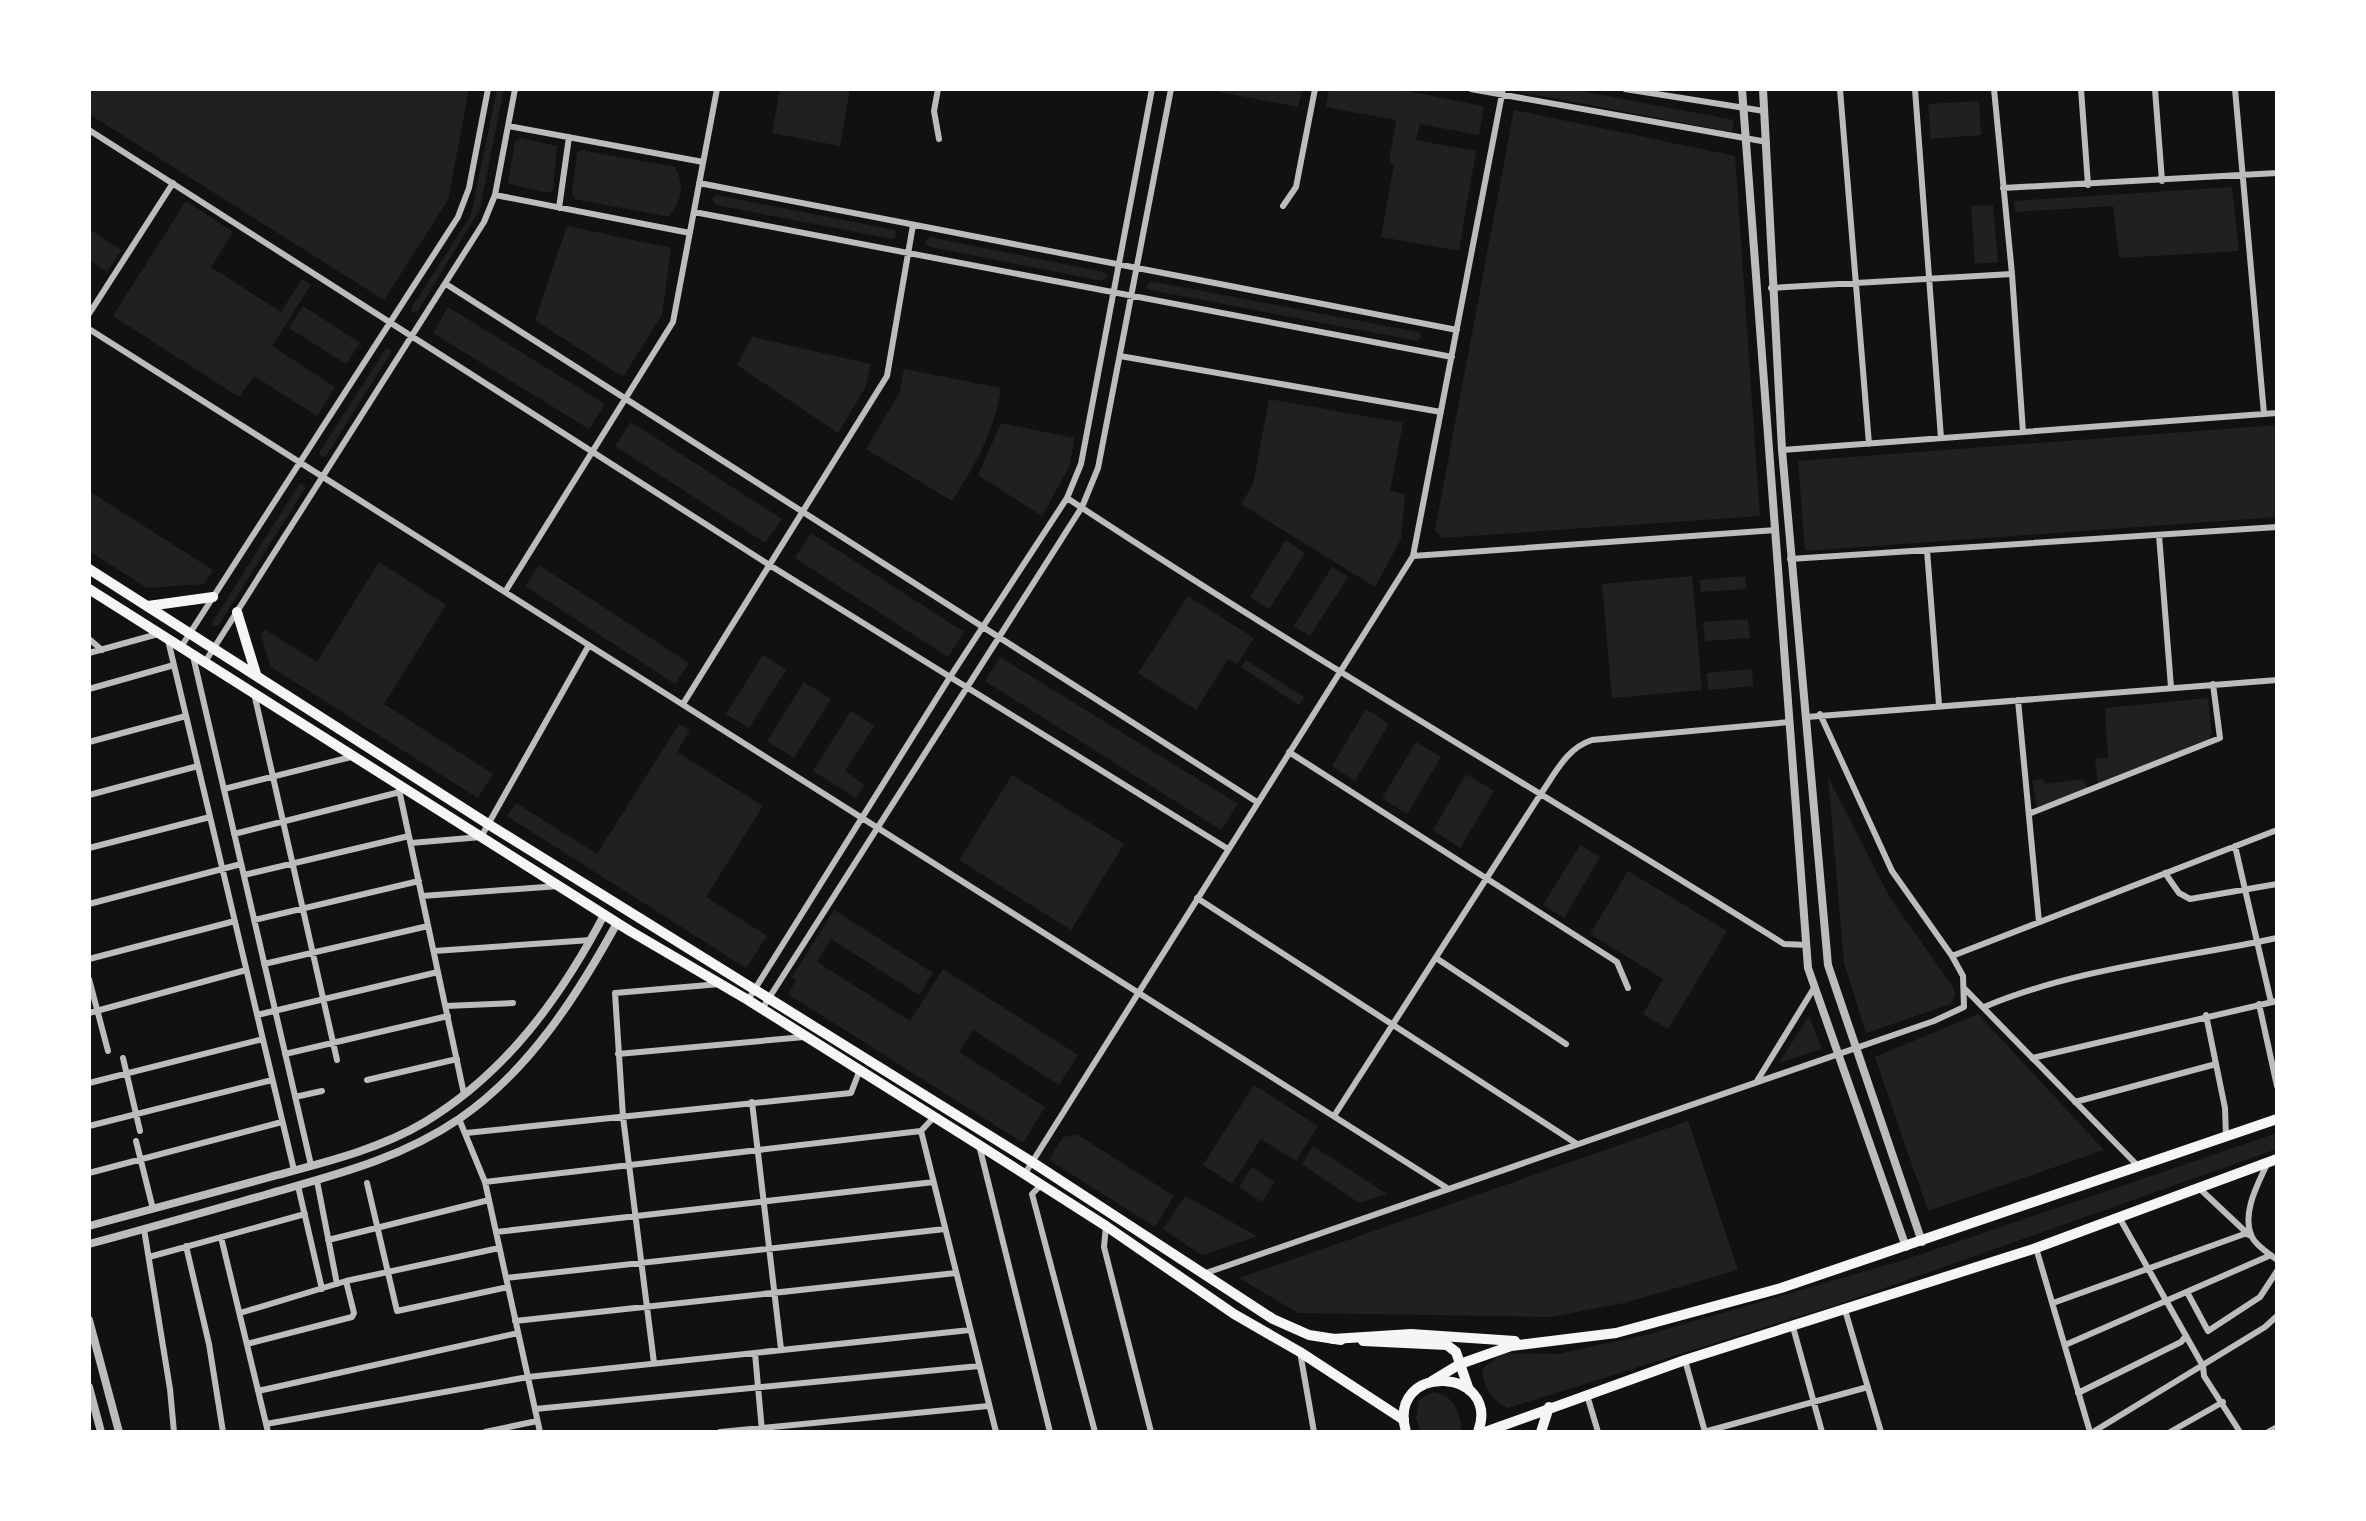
<svg xmlns="http://www.w3.org/2000/svg" width="2366" height="1521" font-family="'DejaVu Sans',sans-serif">
  <rect width="100%" height="100%" fill="#111"/>
  <path fill="#202020" d="M 89,89 L 469,89 L 448,200 L 384,300 L 89,114 Z
    M 497,89 L 504,89 L 480,209 L 418,311 L 412,313 L 412,307 L 471,215 Z
    M 780,89 L 850,89 L 840,146 L 772,133 Z
    M 1206,89 L 1302,89 L 1298,107 Z
    M 1329,89 L 1397,89 L 1484,106 L 1479,135 L 1420,124 L 1416,140 L 1476,151 L 1459,251 L 1381,237 L 1394,164 L 1389,163 L 1396,120 L 1326,107 Z
    M 1522,89 L 1570,89 L 1734,120 L 1732,132 L 1521,92 Z
    M 1979,101 L 1981,135 L 1931,139 L 1928,104 Z
    M 1514,110 L 1735,156 L 1760,516 L 1442,538 L 1435,530 Z
    M 521,138 L 557,146 L 553,189 L 549,193 L 508,184 L 515,141 Z
    M 581,150 L 675,167 C 685,188 682,198 669,217 L 575,199 L 572,194 L 577,152 Z
    M 2232,187 L 2239,251 L 2119,258 L 2113,206 L 2015,212 L 2014,201 Z
    M 716,195 L 895,230 L 897,236 L 892,239 L 716,205 L 712,199 Z
    M 186,201 L 233,232 L 211,267 L 281,312 L 302,279 L 311,285 L 272,346 L 335,387 L 317,416 L 254,376 L 239,397 L 113,316 Z
    M 1993,205 L 1998,262 L 1975,264 L 1971,206 Z
    M 567,226 L 671,248 L 662,315 L 623,377 L 535,320 Z
    M 89,229 L 121,250 L 107,272 L 89,260 Z
    M 930,237 L 1104,272 L 1108,276 L 1102,281 L 930,247 L 925,243 Z
    M 1150,281 L 1418,332 L 1422,337 L 1417,341 L 1150,290 L 1146,287 Z
    M 303,306 L 360,343 L 346,364 L 289,328 Z
    M 448,307 L 605,404 L 589,429 L 433,333 Z
    M 752,337 L 871,364 L 865,388 L 838,433 L 737,365 Z
    M 386,348 L 392,351 L 326,456 L 321,457 L 319,453 Z
    M 904,369 L 1001,388 C 994,432 976,464 952,501 L 866,449 L 900,392 Z
    M 1269,399 L 1403,423 L 1390,491 L 1405,494 L 1401,539 L 1375,587 L 1241,504 L 1253,485 Z
    M 631,422 L 782,519 L 765,543 L 615,446 Z
    M 1001,423 L 1074,438 L 1070,465 L 1042,516 L 978,475 Z
    M 2277,425 L 2277,517 L 1805,551 L 1798,461 Z
    M 300,483 L 306,487 L 218,626 L 214,626 L 212,623 Z
    M 89,491 L 213,570 L 204,584 L 147,588 L 89,551 Z
    M 811,533 L 964,632 L 948,657 L 795,558 Z
    M 1286,540 L 1305,553 L 1269,609 L 1250,597 Z
    M 379,562 L 446,605 L 384,704 L 493,774 L 478,798 L 271,667 L 261,635 L 264,629 L 317,662 Z
    M 539,565 L 689,663 L 675,684 L 525,586 Z
    M 1332,567 L 1348,577 L 1310,636 L 1294,626 Z
    M 1692,576 L 1702,690 L 1612,698 L 1602,584 Z
    M 1745,576 L 1746,589 L 1701,592 L 1700,580 Z
    M 1188,596 L 1254,638 L 1237,664 L 1228,659 L 1196,710 L 1138,673 Z
    M 1748,619 L 1750,638 L 1705,641 L 1703,622 Z
    M 763,655 L 786,670 L 749,728 L 726,714 Z
    M 1000,657 L 1238,804 L 1221,830 L 985,681 Z
    M 1246,660 L 1304,697 L 1299,705 L 1241,667 Z
    M 1752,669 L 1753,686 L 1708,690 L 1707,673 Z
    M 804,682 L 831,699 L 794,758 L 767,741 Z
    M 2208,698 L 2212,735 L 2209,739 L 2098,784 L 2095,759 L 2108,757 L 2105,708 Z
    M 1366,709 L 1389,724 L 1355,781 L 1332,766 Z
    M 851,711 L 874,726 L 845,771 L 865,785 L 856,798 L 813,771 Z
    M 679,724 L 690,730 L 677,752 L 763,806 L 706,897 L 767,936 L 746,968 L 507,816 L 516,803 L 597,854 Z
    M 1416,742 L 1441,757 L 1407,814 L 1382,798 Z
    M 1466,774 L 1494,791 L 1460,848 L 1433,830 Z
    M 1012,775 L 1124,844 L 1071,930 L 959,860 Z
    M 1828,777 L 1890,898 L 1953,987 L 1955,994 L 1951,1004 L 1866,1033 L 1844,963 Z
    M 2044,779 L 2045,784 L 2083,779 L 2088,789 L 2037,807 L 2032,780 Z
    M 1580,845 L 1600,857 L 1564,918 L 1543,905 Z
    M 1628,871 L 1727,931 L 1668,1029 L 1643,1014 L 1663,979 L 1590,934 Z
    M 834,910 L 933,973 L 919,995 L 831,939 L 817,962 L 910,1021 L 943,969 L 1078,1055 L 1059,1085 L 973,1030 L 959,1052 L 1045,1107 L 1023,1143 L 788,994 L 796,980 L 792,977 Z
    M 1978,1014 L 2104,1150 L 1928,1211 L 1875,1057 Z
    M 1809,1016 L 1822,1049 L 1779,1063 Z
    M 1254,1085 L 1318,1126 L 1296,1161 L 1261,1139 L 1232,1184 L 1203,1165 Z
    M 1688,1121 L 1738,1270 L 1624,1303 L 1551,1317 L 1298,1313 L 1239,1278 Z
    M 2277,1133 L 2277,1149 L 1842,1303 L 1508,1408 C 1492,1400 1482,1387 1483,1368 L 1502,1353 L 1558,1354 L 1650,1334 L 1904,1260 Z
    M 1078,1135 L 1174,1196 L 1155,1227 L 1049,1160 L 1063,1137 Z
    M 1313,1146 L 1387,1194 L 1359,1203 L 1302,1164 Z
    M 1252,1167 L 1275,1182 L 1262,1202 L 1239,1187 Z
    M 1185,1196 L 1257,1236 L 1258,1236 L 1202,1255 L 1163,1229 Z
    M 1433,1392 C 1454,1394 1460,1413 1462,1432 L 1421,1432 L 1416,1418 L 1419,1400 Z"/>
  <g fill="none" stroke-linecap="round" stroke-linejoin="round">
    <path stroke="#bcbcbc" stroke-width="6" d="M 938,89 L 934,111 L 939,139
      M 1471,89 L 1767,142
      M 1625,89 L 1764,111
      M 1840,89 L 1869,444
      M 1915,89 L 1941,438
      M 1994,89 L 2012,274 L 2023,432
      M 2081,89 L 2088,185
      M 2155,89 L 2162,181
      M 2235,89 L 2264,414
      M 508,126 L 703,162
      M 89,130 L 771,566 L 1228,849
      M 699,183 L 1457,330
      M 2003,188 L 2277,173
      M 495,195 L 690,233
      M 1283,206 L 1296,187 L 1315,89
      M 559,208 L 569,137
      M 694,212 L 1452,357
      M 446,284 L 1257,802
      M 1771,288 L 2012,274
      M 89,314 L 173,183
      M 89,329 L 1447,1188
      M 1120,356 L 1441,412
      M 1782,450 L 2277,413
      M 1067,498 C 1302,653 1546,795 1784,944 L 1807,945
      M 2159,535 L 2171,687
      M 1927,550 L 1939,705
      M 1413,556 L 1776,530
      M 1790,559 L 2277,527
      M 505,592 L 673,322 L 717,89
      M 89,639 L 102,650
      M 168,640 L 294,1170
      M 181,647 L 458,217 L 469,188 L 488,89
      M 89,653 L 158,634
      M 193,656 L 311,1165
      M 205,662 L 484,222 L 495,195 L 515,89
      M 89,689 L 174,665
      M 254,693 L 337,1060
      M 2018,700 L 2039,922
      M 683,704 L 887,376 L 913,225
      M 1807,717 L 2277,680
      M 89,742 L 186,716
      M 1289,752 L 1617,962 L 1628,988
      M 398,785 L 464,1094
      M 224,789 L 355,756
      M 89,795 L 198,766
      M 2031,813 L 2220,738 L 2213,684
      M 234,834 L 400,792
      M 411,843 L 481,837 L 589,645
      M 2235,846 L 2271,1002
      M 89,848 L 210,817
      M 2165,873 L 2179,893 L 2190,899 L 2277,884
      M 244,875 L 409,836
      M 422,896 L 559,886
      M 1197,898 L 1577,1144
      M 89,904 L 241,864
      M 254,920 L 419,881
      M 434,951 L 591,940
      M 1952,956 L 2277,830
      M 1436,958 L 1566,1044
      M 89,959 L 235,921
      M 264,964 L 428,926
      M 89,979 L 108,1051
      M 1965,989 L 2138,1166
      M 748,1000 L 950,677 L 1067,498 L 1081,464 L 1152,89
      M 2259,1004 L 2277,1086
      M 446,1006 L 513,1003
      M 1984,1007 C 2077,968 2178,959 2277,938
      M 762,1009 L 1082,507 L 1098,468 L 1171,89
      M 89,1013 L 246,970
      M 257,1015 L 438,972
      M 2206,1015 L 2225,1108 L 2226,1136
      M 285,1054 L 448,1016
      M 618,1054 L 804,1037
      M 123,1058 L 140,1131
      M 2032,1058 L 2277,1001
      M 367,1080 L 457,1059
      M 1757,1081 L 1814,988
      M 89,1083 L 263,1039
      M 295,1097 L 322,1091
      M 752,1102 L 781,1349
      M 2075,1102 L 2216,1064
      M 1334,1116 L 1542,792 C 1556,772 1567,748 1592,740 L 1790,722
      M 459,1119 L 485,1182 L 540,1432
      M 89,1126 L 272,1080
      M 921,1131 L 996,1432
      M 466,1133 L 851,1093 L 859,1072
      M 136,1141 L 153,1209
      M 979,1145 L 1050,1432
      M 2268,1162 C 2258,1184 2241,1213 2252,1237 C 2256,1246 2270,1254 2277,1260
      M 89,1173 L 282,1122
      M 1024,1175 L 1413,556 L 1503,89
      M 317,1181 L 337,1284
      M 485,1182 L 921,1131 L 934,1117
      M 367,1183 L 397,1311 L 508,1287
      M 1041,1185 L 1032,1194 L 1095,1432
      M 298,1186 L 322,1289
      M 2199,1188 L 2249,1235
      M 2119,1217 L 2203,1366 L 2204,1376 L 2240,1432
      M 1106,1226 L 1104,1247 L 1151,1432
      M 144,1229 L 170,1389 L 174,1432
      M 496,1232 L 934,1182
      M 221,1237 L 268,1432
      M 328,1240 L 489,1200
      M 186,1246 L 209,1344 L 223,1432
      M 2036,1248 L 2090,1432
      M 149,1257 L 305,1214
      M 1203,1274 L 1934,1021 L 1964,1007 L 1963,976 L 1952,956 L 1892,871 L 1820,714
      M 506,1278 L 945,1229
      M 2187,1292 L 2208,1331 L 2260,1297 L 2277,1271
      M 2053,1303 L 2247,1233
      M 1845,1310 L 1881,1432
      M 240,1313 L 346,1281 L 499,1248
      M 515,1321 L 956,1273
      M 1793,1327 L 1822,1432
      M 247,1344 L 352,1317 L 354,1313 L 346,1281
      M 2065,1345 L 2271,1255
      M 1300,1352 L 1314,1432
      M 755,1353 L 762,1431
      M 1685,1360 L 1705,1432
      M 654,1363 L 623,1117 L 615,993 L 720,984
      M 258,1391 L 518,1333
      M 2078,1393 L 2181,1342 L 2186,1336
      M 1587,1395 L 1598,1432
      M 535,1409 L 979,1366
      M 266,1424 L 528,1377 L 970,1330
      M 485,1432 L 537,1421
      M 720,1432 L 988,1406
      M 1704,1432 L 1868,1387
      M 2093,1432 L 2265,1327 L 2277,1316
      M 2170,1432 L 2223,1402
      M 2268,1432 L 2277,1427"/>
    <path stroke="#bcbcbc" stroke-width="8" d="M 1742,89 L 1808,968 L 1906,1247
      M 1763,89 L 1782,450 L 1828,965 L 1922,1242
      M 89,1226 C 149,1210 209,1193 270,1177 C 322,1163 378,1150 425,1122 C 506,1073 561,997 604,915
      M 89,1244 C 149,1228 208,1211 268,1194 C 335,1175 400,1159 459,1119 C 528,1072 577,996 617,923
      M 89,1320 L 119,1432
      M 89,1387 L 101,1432"/>
    <path stroke="#f5f5f5" stroke-width="10" d="M 89,569 L 488,824 L 1032,1162 L 1273,1319 L 1309,1335 L 1341,1340
      M 89,589 L 630,931 L 748,1000 L 979,1145 L 1106,1226 L 1234,1314 L 1300,1352 L 1404,1420
      M 148,606 L 213,597
      M 237,612 L 256,674
      M 1363,1341 L 1447,1345 L 1456,1352 L 1469,1390"/>
    <path stroke="#f5f5f5" stroke-width="10" d="M 1333,1339 L 1411,1334 L 1515,1341
      M 1432,1381 L 1460,1364 L 1511,1346 L 1616,1333 L 1781,1288 L 2277,1119
      M 1406,1432 C 1386,1361 1502,1367 1478,1432
      M 1485,1432 L 1685,1360 L 2036,1248 L 2277,1159
      M 1541,1432 L 1549,1407"/>
  </g>
  <rect width="2366" height="1521" fill="none" stroke="#ffffff" stroke-width="182"/>
</svg>
